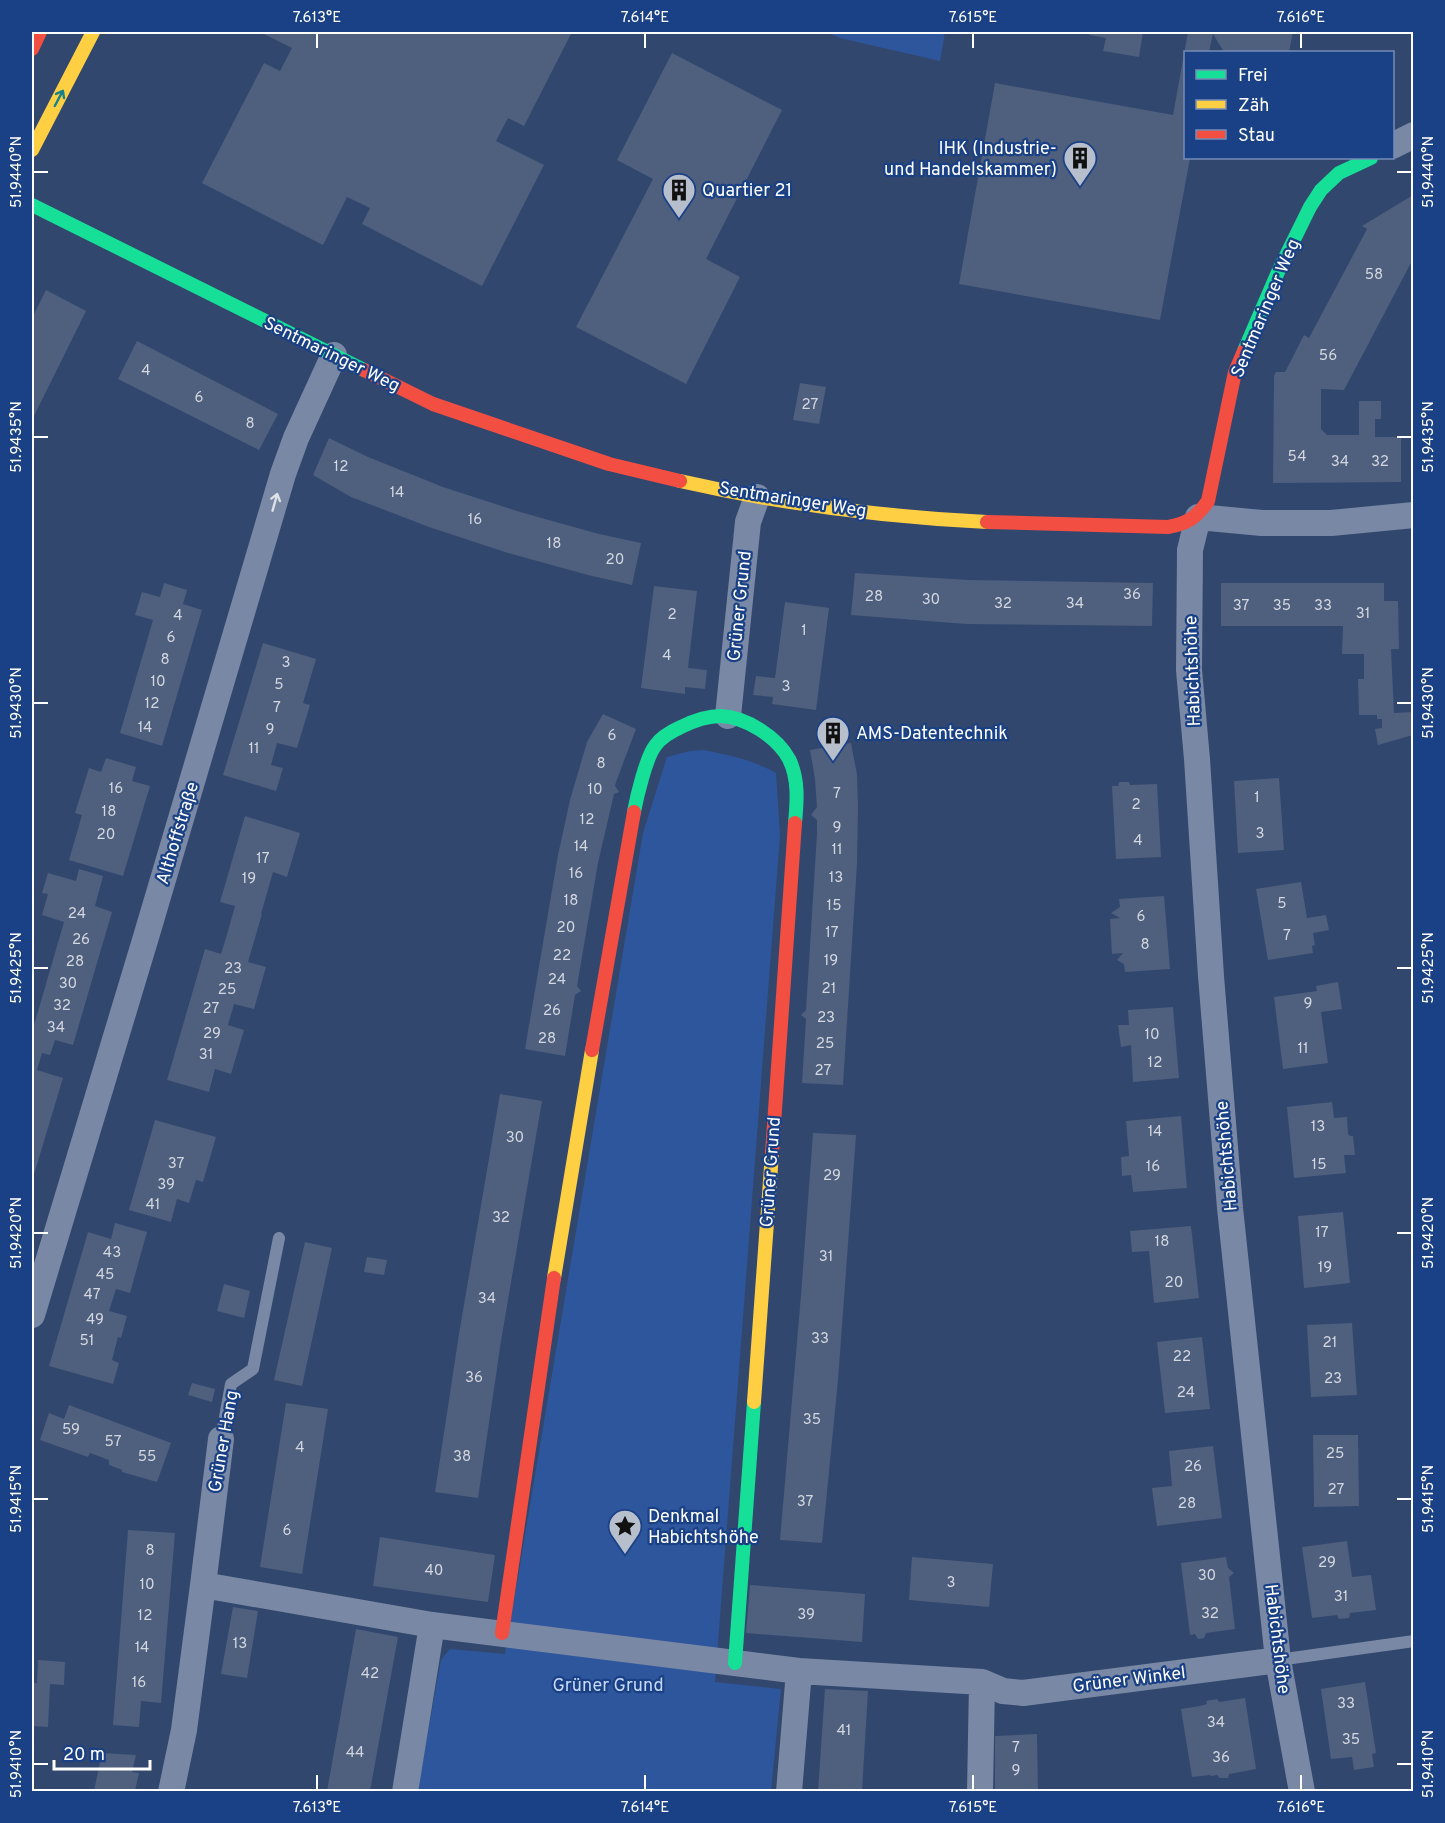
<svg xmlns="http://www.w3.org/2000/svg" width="1445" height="1823" font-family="Overpass,sans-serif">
  <rect width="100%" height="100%" fill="#32476e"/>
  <path fill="#2e569d" d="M 826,32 L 945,32 L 940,61 L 840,38 Z
    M 703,750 C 729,755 753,760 776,773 L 780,835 L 715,1682 L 781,1689 L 771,1791 L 417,1792 L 441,1660 L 450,1649 L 505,1654 L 643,833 L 667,757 L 690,751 Z"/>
  <path fill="#4f5f7e" d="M 260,32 L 572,32 L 524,126 L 508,118 L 496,141 L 544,165 L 482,286 L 362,224 L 370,208 L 347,197 L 323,245 L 202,183 L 264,63 L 280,71 L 292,48 Z
    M 1089,32 L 1143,32 L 1139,57 L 1103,51 L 1106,38 L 1089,35 Z
    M 1188,32 L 1293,32 L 1289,52 L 1224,52 L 1213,34 L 1209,52 L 1185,52 L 1185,158 L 1190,158 L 1160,320 L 959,284 L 995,83 L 1173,115 Z
    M 672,53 L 782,110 L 706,259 L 740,277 L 686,384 L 576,327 L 653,179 L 617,160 Z
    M 1413,195 L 1413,259 L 1344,390 L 1321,389 L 1321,429 L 1327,435 L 1359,435 L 1359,401 L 1381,401 L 1381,419 L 1375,419 L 1375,437 L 1401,437 L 1401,482 L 1273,483 L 1274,376 L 1276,372 L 1285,372 L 1304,335 L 1309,338 L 1367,229 L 1362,226 Z
    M 46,290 L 86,311 L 32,420 L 32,318 Z
    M 137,341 L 278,414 L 259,450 L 118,379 Z
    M 800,383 L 826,387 L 819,424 L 793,420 Z
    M 329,438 L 368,457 L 443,487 L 520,512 L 599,534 L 641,543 L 632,585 L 588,575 L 508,553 L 429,527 L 351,497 L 313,475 Z
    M 855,573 L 968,580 L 1153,583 L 1152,626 L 966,624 L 851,615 Z
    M 164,583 L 187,590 L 183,604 L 202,610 L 162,746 L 120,733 L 153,620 L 135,615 L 142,592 L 160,597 Z
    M 1221,583 L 1384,583 L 1384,601 L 1398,601 L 1399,649 L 1391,649 L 1394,713 L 1413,712 L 1413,735 L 1378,745 L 1375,729 L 1382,728 L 1382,719 L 1377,719 L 1377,715 L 1359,715 L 1358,679 L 1364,679 L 1364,654 L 1342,654 L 1343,626 L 1221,626 Z
    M 654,586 L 697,591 L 688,668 L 707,670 L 705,689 L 685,687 L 685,694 L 641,688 Z
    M 785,602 L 829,608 L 816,710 L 772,704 L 773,697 L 753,695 L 756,676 L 775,678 Z
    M 263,643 L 316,659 L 303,703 L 310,705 L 297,748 L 277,743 L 271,765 L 283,768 L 276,791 L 223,775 Z
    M 603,714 L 636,729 L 616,782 L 615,786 L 619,792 L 614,794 L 598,863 L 577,986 L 581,991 L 575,995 L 565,1056 L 525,1049 L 558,855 L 570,800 L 587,742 Z
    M 851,743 L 857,775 L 858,807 L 857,864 L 843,1085 L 802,1083 L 806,1019 L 801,1015 L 806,1010 L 817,834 L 817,820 L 811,815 L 817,807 L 815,779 L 810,750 Z
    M 106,758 L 136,767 L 132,781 L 150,786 L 123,876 L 69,860 L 82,815 L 75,813 L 89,768 L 101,772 Z
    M 1279,778 L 1284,850 L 1238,853 L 1234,781 Z
    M 1119,782 L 1129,782 L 1130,785 L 1157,784 L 1161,857 L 1116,859 L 1112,786 L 1118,786 Z
    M 245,816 L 300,833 L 287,877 L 273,872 L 261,914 L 262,914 L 248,962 L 266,967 L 254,1009 L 234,1004 L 228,1025 L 244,1030 L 231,1074 L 215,1069 L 209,1092 L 167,1080 L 205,949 L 221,954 L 228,931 L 235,906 L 220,902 Z
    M 79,869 L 103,876 L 95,906 L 112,912 L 73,1045 L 55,1040 L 50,1055 L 42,1053 L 37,1070 L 63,1078 L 32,1181 L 32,1032 L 64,922 L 42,915 L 48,894 L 42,893 L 48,873 L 76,881 Z
    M 1301,882 L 1307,918 L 1326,915 L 1329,930 L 1313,933 L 1315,945 L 1312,946 L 1313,953 L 1268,960 L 1256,889 Z
    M 1164,896 L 1170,969 L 1125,972 L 1124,964 L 1117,960 L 1123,953 L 1112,954 L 1110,919 L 1120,918 L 1111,913 L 1120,907 L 1119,899 Z
    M 1338,982 L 1342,1009 L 1321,1012 L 1328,1063 L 1283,1069 L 1274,997 L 1317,991 L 1316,986 Z
    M 1173,1007 L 1179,1078 L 1133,1082 L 1131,1045 L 1121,1047 L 1118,1025 L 1129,1025 L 1128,1010 Z
    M 500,1094 L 542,1101 L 501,1341 L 478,1498 L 435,1492 L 459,1334 Z
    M 1332,1102 L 1334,1118 L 1347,1117 L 1348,1134 L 1350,1136 L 1353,1136 L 1355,1155 L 1344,1155 L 1346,1173 L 1294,1178 L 1287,1107 Z
    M 1181,1116 L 1187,1188 L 1133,1192 L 1131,1175 L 1122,1176 L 1121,1157 L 1129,1156 L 1126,1121 Z
    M 155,1120 L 216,1137 L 203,1182 L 196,1180 L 189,1203 L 177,1199 L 171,1222 L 129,1210 Z
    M 813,1133 L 856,1135 L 838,1380 L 822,1543 L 780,1540 L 801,1295 Z
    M 1343,1212 L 1350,1283 L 1304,1288 L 1298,1216 Z
    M 115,1223 L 147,1232 L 130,1293 L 116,1289 L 109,1311 L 127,1316 L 121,1338 L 118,1337 L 112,1360 L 119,1363 L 113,1384 L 49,1366 L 88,1232 L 111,1239 Z
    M 1191,1226 L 1199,1298 L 1154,1303 L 1149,1251 L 1132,1252 L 1130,1231 Z
    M 305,1242 L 332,1248 L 302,1386 L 274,1380 Z
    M 367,1257 L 387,1260 L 384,1275 L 364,1272 Z
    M 224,1284 L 250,1291 L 244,1318 L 217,1311 Z
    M 1352,1323 L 1357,1395 L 1311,1397 L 1307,1325 Z
    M 1202,1337 L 1210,1409 L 1165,1413 L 1157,1342 Z
    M 192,1383 L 215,1389 L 212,1402 L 188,1395 Z
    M 286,1403 L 328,1409 L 302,1574 L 260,1567 Z
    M 69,1405 L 171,1443 L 157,1482 L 122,1472 L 122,1470 L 109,1465 L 109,1460 L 90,1453 L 88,1457 L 40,1440 L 49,1413 L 64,1419 Z
    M 1313,1435 L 1358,1435 L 1359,1506 L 1314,1507 Z
    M 1213,1446 L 1222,1518 L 1157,1526 L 1152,1488 L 1172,1486 L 1169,1451 Z
    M 128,1530 L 175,1533 L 161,1703 L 141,1701 L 139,1727 L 113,1725 Z
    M 380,1537 L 495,1555 L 488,1602 L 373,1586 Z
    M 1347,1541 L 1352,1577 L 1371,1575 L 1376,1610 L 1350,1613 L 1349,1618 L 1339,1619 L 1337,1615 L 1312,1618 L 1302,1547 Z
    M 912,1557 L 993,1564 L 989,1607 L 909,1600 Z
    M 1226,1557 L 1228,1568 L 1234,1573 L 1229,1577 L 1235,1629 L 1206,1633 L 1204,1638 L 1198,1639 L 1195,1634 L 1190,1635 L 1181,1563 Z
    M 750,1585 L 865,1594 L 862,1642 L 746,1633 Z
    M 233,1607 L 258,1611 L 247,1678 L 221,1674 Z
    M 356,1629 L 398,1637 L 370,1791 L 327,1791 Z
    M 38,1660 L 65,1662 L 64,1685 L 50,1684 L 48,1727 L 32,1726 L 32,1683 L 37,1683 Z
    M 1365,1682 L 1376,1753 L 1372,1754 L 1374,1767 L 1354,1770 L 1352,1757 L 1331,1759 L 1321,1689 Z
    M 825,1689 L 868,1691 L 862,1791 L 818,1791 Z
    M 1245,1698 L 1256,1769 L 1229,1774 L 1228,1778 L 1220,1778 L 1217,1775 L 1211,1776 L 1210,1775 L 1192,1777 L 1181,1709 L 1200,1706 L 1207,1704 L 1206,1701 L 1217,1699 L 1219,1702 Z
    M 1037,1734 L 1038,1791 L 995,1791 L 995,1736 Z
    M 102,1753 L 136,1755 L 132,1772 L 139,1773 L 135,1791 L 94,1791 Z"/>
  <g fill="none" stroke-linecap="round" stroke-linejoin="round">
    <path stroke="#7988a4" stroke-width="12" d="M 221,1439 L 231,1384 L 253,1369 L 279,1238
      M 1278,1660 L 1414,1641"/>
    <path stroke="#7988a4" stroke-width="26" d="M 1392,146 L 1414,135
      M 728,716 L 748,522 L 757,497
      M 32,1315 L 146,937 L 283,474 L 296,438 L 334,355
      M 203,1585 L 221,1439
      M 171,1792 L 184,1730 L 203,1585 L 432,1625 L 735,1663 L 799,1671 L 982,1682
      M 405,1792 L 432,1625
      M 789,1792 L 799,1671
      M 980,1792 L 982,1682 L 1003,1691 L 1023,1693 L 1278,1660
      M 1302,1792 L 1278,1660 L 1230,1208 L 1211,976 L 1197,759 L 1189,670 L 1190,550 L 1198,517 L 1262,523 L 1331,523 L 1414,515"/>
    <path stroke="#16e098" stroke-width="14" d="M 32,205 L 364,370
      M 1244,351 L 1278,272 L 1310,207 L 1321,190 L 1339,173 L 1371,158
      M 634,812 C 637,796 646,758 655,746 C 661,737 672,731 681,727 C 693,721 707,716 721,716 C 746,717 777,737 789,759 C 799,779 797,802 795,823
      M 735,1663 L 754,1402"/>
    <path stroke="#ffcf43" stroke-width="14" d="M 32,150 L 93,32
      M 680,481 C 781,504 884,517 987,522
      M 554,1278 L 592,1050
      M 754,1402 L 772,1153"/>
    <path stroke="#f24e42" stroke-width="14" d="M 32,49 L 40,32
      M 364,370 L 433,404 L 609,464 L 680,481
      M 987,522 L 1168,527 C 1187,524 1197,517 1208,501 L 1235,372 L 1244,351
      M 592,1050 L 634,812
      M 772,1153 L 795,823
      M 502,1633 L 554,1278"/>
  </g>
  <defs><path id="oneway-shaft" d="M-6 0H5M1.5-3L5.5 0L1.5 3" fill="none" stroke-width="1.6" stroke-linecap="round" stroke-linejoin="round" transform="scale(1.5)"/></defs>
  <use stroke="#18808d" href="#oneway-shaft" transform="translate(59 98) rotate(-62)"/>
  <use stroke="#dee1e8" href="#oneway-shaft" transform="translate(275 502) rotate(-74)"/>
  <path fill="none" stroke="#fff" stroke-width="2" d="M 317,33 L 317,48M 645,33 L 645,48M 973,33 L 973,48M 1301,33 L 1301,48M 33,172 L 48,172M 1397,172 L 1412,172M 33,437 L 48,437M 1397,437 L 1412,437M 33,703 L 48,703M 1397,703 L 1412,703M 33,968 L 48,968M 1397,968 L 1412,968M 33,1233 L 48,1233M 1397,1233 L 1412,1233M 33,1499 L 48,1499M 1397,1499 L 1412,1499M 33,1764 L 48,1764M 1397,1764 L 1412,1764M 317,1775 L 317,1790M 645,1775 L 645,1790M 973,1775 L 973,1790M 1301,1775 L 1301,1790"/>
  <defs>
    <symbol id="building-pin" viewBox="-11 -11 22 30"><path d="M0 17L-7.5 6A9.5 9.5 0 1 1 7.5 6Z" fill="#b7bfcc" stroke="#1a4086"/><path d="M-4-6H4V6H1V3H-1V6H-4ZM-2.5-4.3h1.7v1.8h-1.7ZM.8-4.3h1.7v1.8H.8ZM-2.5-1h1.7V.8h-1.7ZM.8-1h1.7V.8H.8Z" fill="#111"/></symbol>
    <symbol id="sight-pin" viewBox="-11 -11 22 30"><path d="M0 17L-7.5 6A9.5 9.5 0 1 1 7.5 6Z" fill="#b7bfcc" stroke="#1a4086"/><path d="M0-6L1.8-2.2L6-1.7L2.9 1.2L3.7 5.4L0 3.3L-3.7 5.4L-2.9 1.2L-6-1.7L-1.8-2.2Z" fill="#111"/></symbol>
  </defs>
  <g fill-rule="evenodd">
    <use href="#building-pin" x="1061" y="139" width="38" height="52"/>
    <use href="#building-pin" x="660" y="171" width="38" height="52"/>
    <use href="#building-pin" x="814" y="714" width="38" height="52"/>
    <use href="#sight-pin" x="606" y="1507" width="38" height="52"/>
  </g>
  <g text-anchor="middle" stroke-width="4.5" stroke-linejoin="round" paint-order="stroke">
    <g font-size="15" fill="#d3d7df">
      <text x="1374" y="279">58</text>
      <text x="1328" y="360">56</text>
      <text x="146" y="375">4</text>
      <text x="199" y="402">6</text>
      <text x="810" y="409">27</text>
      <text x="250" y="428">8</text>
      <text x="1297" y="461">54</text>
      <text x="1340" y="466">34</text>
      <text x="1380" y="466">32</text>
      <text x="341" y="471">12</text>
      <text x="397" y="497">14</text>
      <text x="475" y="524">16</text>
      <text x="554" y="548">18</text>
      <text x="615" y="564">20</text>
      <text x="1132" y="599">36</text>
      <text x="874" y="601">28</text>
      <text x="931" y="604">30</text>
      <text x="1003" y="608">32</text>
      <text x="1075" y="608">34</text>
      <text x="1241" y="610">37</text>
      <text x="1282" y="610">35</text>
      <text x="1323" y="610">33</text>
      <text x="1363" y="618">31</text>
      <text x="672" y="619">2</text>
      <text x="178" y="620">4</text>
      <text x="804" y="635">1</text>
      <text x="171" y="642">6</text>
      <text x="667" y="660">4</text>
      <text x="165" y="664">8</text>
      <text x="286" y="667">3</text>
      <text x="158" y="686">10</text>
      <text x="279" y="689">5</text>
      <text x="786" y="691">3</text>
      <text x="152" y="708">12</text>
      <text x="277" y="712">7</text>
      <text x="145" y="732">14</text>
      <text x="270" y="734">9</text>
      <text x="612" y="740">6</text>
      <text x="254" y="753">11</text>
      <text x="601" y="768">8</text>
      <text x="116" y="793">16</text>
      <text x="595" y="794">10</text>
      <text x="837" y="798">7</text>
      <text x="1257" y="802">1</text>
      <text x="1136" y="809">2</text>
      <text x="109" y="816">18</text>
      <text x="587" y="824">12</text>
      <text x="837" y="832">9</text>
      <text x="1260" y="838">3</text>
      <text x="106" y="839">20</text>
      <text x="1138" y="845">4</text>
      <text x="581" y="851">14</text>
      <text x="837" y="854">11</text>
      <text x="263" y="863">17</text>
      <text x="576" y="878">16</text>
      <text x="836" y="882">13</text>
      <text x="249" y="883">19</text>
      <text x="571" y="905">18</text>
      <text x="1282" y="908">5</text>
      <text x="834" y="910">15</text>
      <text x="77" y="918">24</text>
      <text x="1141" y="921">6</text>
      <text x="566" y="932">20</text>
      <text x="832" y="937">17</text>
      <text x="1287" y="940">7</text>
      <text x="81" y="944">26</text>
      <text x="1145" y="949">8</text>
      <text x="562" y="960">22</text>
      <text x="831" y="965">19</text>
      <text x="75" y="966">28</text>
      <text x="233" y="973">23</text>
      <text x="557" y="984">24</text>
      <text x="68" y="988">30</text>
      <text x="829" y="993">21</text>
      <text x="227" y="994">25</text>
      <text x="1308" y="1008">9</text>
      <text x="62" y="1010">32</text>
      <text x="211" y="1013">27</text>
      <text x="552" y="1015">26</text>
      <text x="826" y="1022">23</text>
      <text x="56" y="1032">34</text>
      <text x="212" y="1038">29</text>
      <text x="1152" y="1039">10</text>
      <text x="547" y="1043">28</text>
      <text x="825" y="1048">25</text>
      <text x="1303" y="1053">11</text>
      <text x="206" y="1059">31</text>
      <text x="1155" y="1067">12</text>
      <text x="823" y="1075">27</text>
      <text x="1318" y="1131">13</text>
      <text x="1155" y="1136">14</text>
      <text x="515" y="1142">30</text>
      <text x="176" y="1168">37</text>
      <text x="1319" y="1169">15</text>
      <text x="1153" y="1171">16</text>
      <text x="832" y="1180">29</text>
      <text x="166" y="1189">39</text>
      <text x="153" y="1209">41</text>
      <text x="501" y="1222">32</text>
      <text x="1322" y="1237">17</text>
      <text x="1162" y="1246">18</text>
      <text x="112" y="1257">43</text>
      <text x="826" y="1261">31</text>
      <text x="1325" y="1272">19</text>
      <text x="105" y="1279">45</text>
      <text x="1174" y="1287">20</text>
      <text x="92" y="1299">47</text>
      <text x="487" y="1303">34</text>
      <text x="95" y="1324">49</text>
      <text x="820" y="1343">33</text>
      <text x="87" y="1345">51</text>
      <text x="1330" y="1347">21</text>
      <text x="1182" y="1361">22</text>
      <text x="474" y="1382">36</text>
      <text x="1333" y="1383">23</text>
      <text x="1186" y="1397">24</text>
      <text x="812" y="1424">35</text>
      <text x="71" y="1434">59</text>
      <text x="113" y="1446">57</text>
      <text x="300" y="1452">4</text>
      <text x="1335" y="1458">25</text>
      <text x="147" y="1461">55</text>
      <text x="462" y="1461">38</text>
      <text x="1193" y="1471">26</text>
      <text x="1336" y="1494">27</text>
      <text x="805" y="1506">37</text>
      <text x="1187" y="1508">28</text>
      <text x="287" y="1535">6</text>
      <text x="150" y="1555">8</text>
      <text x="1327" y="1567">29</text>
      <text x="434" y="1575">40</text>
      <text x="1207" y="1580">30</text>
      <text x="951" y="1587">3</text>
      <text x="147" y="1589">10</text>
      <text x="1341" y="1601">31</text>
      <text x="1210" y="1618">32</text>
      <text x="806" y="1619">39</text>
      <text x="145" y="1620">12</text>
      <text x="240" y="1648">13</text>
      <text x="142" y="1652">14</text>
      <text x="370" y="1678">42</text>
      <text x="139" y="1687">16</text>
      <text x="1346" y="1708">33</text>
      <text x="1216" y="1727">34</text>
      <text x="844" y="1735">41</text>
      <text x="1351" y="1744">35</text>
      <text x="1016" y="1752">7</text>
      <text x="355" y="1757">44</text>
      <text x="1221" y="1762">36</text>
      <text x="1016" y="1775">9</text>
    </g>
    <g font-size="18" fill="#fff" stroke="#1a4086" text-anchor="start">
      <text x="1057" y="154" text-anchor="end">IHK (Industrie-<tspan x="1057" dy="21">und Handelskammer)</tspan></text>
      <text x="702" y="196">Quartier 21</text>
      <text x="856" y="739">AMS-Datentechnik</text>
      <text x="648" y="1522">Denkmal<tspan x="648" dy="21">Habichtshöhe</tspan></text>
    </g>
    <g font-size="18" fill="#fff" stroke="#1a4086">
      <text transform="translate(1265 308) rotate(-67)" y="6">Sentmaringer Weg</text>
      <text transform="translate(332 354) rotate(26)" y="6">Sentmaringer Weg</text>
      <text transform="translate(793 499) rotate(9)" y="6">Sentmaringer Weg</text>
      <text transform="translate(739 606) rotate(-84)" y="6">Grüner Grund</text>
      <text transform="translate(1192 671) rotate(-92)" y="6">Habichtshöhe</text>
      <text transform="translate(177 833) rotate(-73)" y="6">Althoffstraße</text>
      <text transform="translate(1226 1156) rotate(-95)" y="6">Habichtshöhe</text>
      <text transform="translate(770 1172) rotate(-86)" y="6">Grüner Grund</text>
      <text transform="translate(223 1441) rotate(-80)" y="6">Grüner Hang</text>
      <text transform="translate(1278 1639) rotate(83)" y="6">Habichtshöhe</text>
      <text transform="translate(1129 1679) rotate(-7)" y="6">Grüner Winkel</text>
    </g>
    <g font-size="18" fill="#c7d9f9" stroke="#1a4086">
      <text x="608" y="1691">Grüner Grund</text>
    </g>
  </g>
  <rect width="1445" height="1823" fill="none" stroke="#1a4086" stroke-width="66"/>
  <rect x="1184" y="51" width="210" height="108" fill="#1a4086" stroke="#768cb6" stroke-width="1.5"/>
  <rect x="1196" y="70" width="30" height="9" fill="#16e098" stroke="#768cb6" stroke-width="1.5"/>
  <text x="1238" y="81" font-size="18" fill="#ffffff">Frei</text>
  <rect x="1196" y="100" width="30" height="9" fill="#ffcf43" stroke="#768cb6" stroke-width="1.5"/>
  <text x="1238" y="111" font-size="18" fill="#ffffff">Zäh</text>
  <rect x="1196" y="130" width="30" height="9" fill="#f24e42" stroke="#768cb6" stroke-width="1.5"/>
  <text x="1238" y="141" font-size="18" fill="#ffffff">Stau</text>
  <path d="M54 1760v9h96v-9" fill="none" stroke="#ffffff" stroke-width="3"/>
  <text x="63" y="1760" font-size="18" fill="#ffffff" stroke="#1a4086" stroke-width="4.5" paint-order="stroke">20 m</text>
  <rect x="33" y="33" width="1379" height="1757" fill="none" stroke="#fff" stroke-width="2"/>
  <g font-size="15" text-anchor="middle" fill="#fff">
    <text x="317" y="22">7.613°E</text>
    <text x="645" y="22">7.614°E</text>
    <text x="973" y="22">7.615°E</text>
    <text x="1301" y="22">7.616°E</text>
    <text transform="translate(16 172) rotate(-90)" y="5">51.9440°N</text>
    <text transform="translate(1428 172) rotate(-90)" y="5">51.9440°N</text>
    <text transform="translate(16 437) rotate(-90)" y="5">51.9435°N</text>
    <text transform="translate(1428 437) rotate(-90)" y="5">51.9435°N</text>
    <text transform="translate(16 703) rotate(-90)" y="5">51.9430°N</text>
    <text transform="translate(1428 703) rotate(-90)" y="5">51.9430°N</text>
    <text transform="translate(16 968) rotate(-90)" y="5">51.9425°N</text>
    <text transform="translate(1428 968) rotate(-90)" y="5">51.9425°N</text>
    <text transform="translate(16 1233) rotate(-90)" y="5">51.9420°N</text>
    <text transform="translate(1428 1233) rotate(-90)" y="5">51.9420°N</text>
    <text transform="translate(16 1499) rotate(-90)" y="5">51.9415°N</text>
    <text transform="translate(1428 1499) rotate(-90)" y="5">51.9415°N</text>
    <text transform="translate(16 1764) rotate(-90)" y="5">51.9410°N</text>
    <text transform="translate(1428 1764) rotate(-90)" y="5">51.9410°N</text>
    <text x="317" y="1812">7.613°E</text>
    <text x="645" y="1812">7.614°E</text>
    <text x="973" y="1812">7.615°E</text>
    <text x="1301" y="1812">7.616°E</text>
  </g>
</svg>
